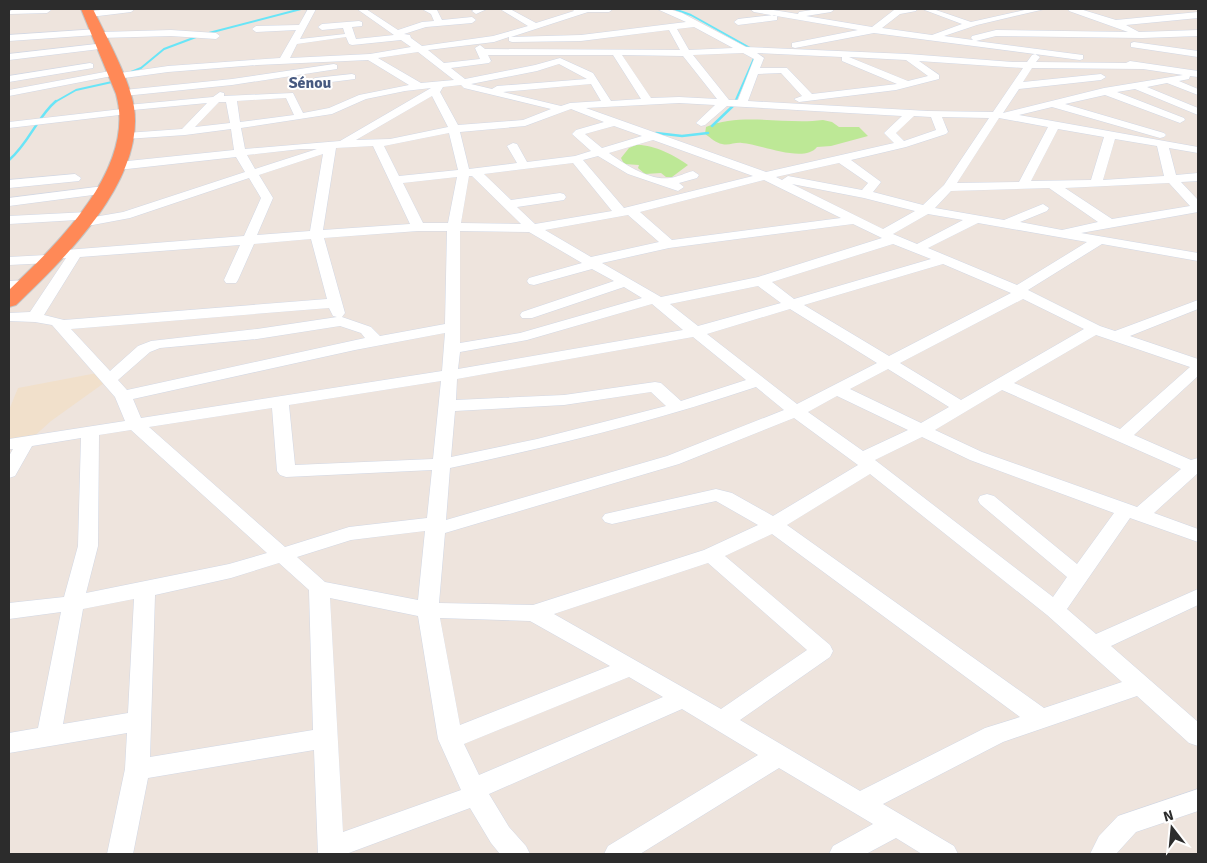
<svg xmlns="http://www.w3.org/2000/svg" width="1207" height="863" font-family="Signika,sans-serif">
  <rect width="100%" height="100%" fill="#eee4dd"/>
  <path fill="#f1e0cb" d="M 97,373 L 104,383 L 51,421 L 31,439 L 9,439 L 9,410 L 18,388 Z"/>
  <path fill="#bde896" d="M 823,120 L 832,122 L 839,127 L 859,127 L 868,136 L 831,146 L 817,147 C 804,164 760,144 742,143 C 735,142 729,146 722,144 C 716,143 711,138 705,134 L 706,127 C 741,112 785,125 823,120 Z
    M 636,145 C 652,144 675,155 688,165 L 672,177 L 666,177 L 661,173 L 645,174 L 638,168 L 639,165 L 624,164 L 621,158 L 629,148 Z"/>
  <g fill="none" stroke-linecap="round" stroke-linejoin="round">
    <path stroke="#69e5f7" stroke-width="2" d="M 674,9 L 691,15 L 752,49
      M 205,34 L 301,9
      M 131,72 L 141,68 L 164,49 L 196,37
      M 55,102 L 76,90 L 112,82
      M 735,102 L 756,54"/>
    <path stroke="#69e5f7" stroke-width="2.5" d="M 712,126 L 734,105 L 736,101
      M 656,133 L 682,136 L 708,133
      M 9,160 C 29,143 37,117 56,101"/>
    <defs>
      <path id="minor" d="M 13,9 L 50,9 L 51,10 L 47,13 L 10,14 L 9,12 Z
        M 112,9 L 135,9 L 131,12 L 90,17 L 86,14 L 90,11 Z
        M 308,9 L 316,9 L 300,39 L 345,34 L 343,28 L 322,30 L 318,27 L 322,24 L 359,21 L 362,22 L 362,26 L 352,27 L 356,39 L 394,35 L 357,9 L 366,9 L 398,30 L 422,22 L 434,21 L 431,14 L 422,9 L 437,10 L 442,20 L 472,17 L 476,20 L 472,23 L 426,27 L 404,34 L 410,35 L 411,38 L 422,46 L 493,36 L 528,26 L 500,9 L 510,9 L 536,23 L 574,11 L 572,9 L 613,9 L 609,12 L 588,12 L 511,37 L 581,35 L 686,22 L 657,9 L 669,9 L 682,13 L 746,47 L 908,54 L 1013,62 L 1027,62 L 1032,55 L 1035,54 L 1040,57 L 1036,62 L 1126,63 L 1130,61 L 1198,71 L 1198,77 L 1190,76 L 1189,79 L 1179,81 L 1198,89 L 1198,95 L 1167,83 L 1147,87 L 1198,108 L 1198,115 L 1135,89 L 1117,92 L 1184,118 L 1185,120 L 1180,123 L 1105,95 L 1065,104 L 1164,133 L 1166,135 L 1164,137 L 1160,138 L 1052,107 L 1019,115 L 1198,147 L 1198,153 L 1169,148 L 1176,175 L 1198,173 L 1198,181 L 1181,182 L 1198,200 L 1198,212 L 1081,233 L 1198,253 L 1198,261 L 1102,244 L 1028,290 L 1100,326 L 1115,331 L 1198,300 L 1198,309 L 1130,336 L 1198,359 L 1198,376 L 1134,435 L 1191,460 L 1198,458 L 1198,473 L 1154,513 L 1198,529 L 1198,542 L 1130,518 L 1067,609 L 1096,634 L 1198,589 L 1198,605 L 1111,646 L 1198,722 L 1198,746 L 1189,743 L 1137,696 L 1003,742 L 883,804 L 954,846 L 958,854 L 922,854 L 896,838 L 866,854 L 829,854 L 833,846 L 873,824 L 779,768 L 640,854 L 604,854 L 608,846 L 758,755 L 682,709 L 489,794 L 509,827 L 526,846 L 530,854 L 500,854 L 491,843 L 470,808 L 346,854 L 318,854 L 314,750 L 148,778 L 133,854 L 107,854 L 125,769 L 127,733 L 9,753 L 9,733 L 38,728 L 61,612 L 9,619 L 9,603 L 64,597 L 78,546 L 81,438 L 32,446 L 15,476 L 9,478 L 9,456 L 13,449 L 9,449 L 9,439 L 125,421 L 115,397 L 52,325 L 35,322 L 9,321 L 9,313 L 30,312 L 66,258 L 56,259 L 54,262 L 49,263 L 9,265 L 9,257 L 46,255 L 53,251 L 244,236 L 261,198 L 249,178 L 130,218 L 82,227 L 77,226 L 76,223 L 77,220 L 9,224 L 9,216 L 88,212 L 93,213 L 94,217 L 123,212 L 245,172 L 236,157 L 118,170 L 112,166 L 118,162 L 234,150 L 231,129 L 185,135 L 126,139 L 120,136 L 126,133 L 182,129 L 207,103 L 133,110 L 132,113 L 128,114 L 9,128 L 9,122 L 122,109 L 127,105 L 213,97 L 220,92 L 224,93 L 224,96 L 293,93 L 303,113 L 329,108 L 359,95 L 409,85 L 368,60 L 257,65 L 168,72 L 117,79 L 112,76 L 9,96 L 9,90 L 115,70 L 120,73 L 168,66 L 280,58 L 296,30 L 256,32 L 252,29 L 256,26 L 299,25 ZM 694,27 L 733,48 L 689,50 L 677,29 ZM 669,30 L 680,50 L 485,49 L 480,45 L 475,48 L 480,59 L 444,63 L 428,50 L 494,42 L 509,37 L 509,41 L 512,42 L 581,41 ZM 346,37 L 349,44 L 352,45 L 401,40 L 411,47 L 370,54 L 290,58 L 297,44 ZM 418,52 L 454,80 L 421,83 L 378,58 ZM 743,53 L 754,59 L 738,100 L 729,100 L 693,55 ZM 757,53 L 842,57 L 842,61 L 897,84 L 812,94 L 787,68 L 760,68 L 764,58 ZM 488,55 L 613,55 L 641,99 L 611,101 L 593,73 L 560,58 L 535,65 L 465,79 L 451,68 L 489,63 L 491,61 ZM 622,55 L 683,56 L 717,99 L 679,97 L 651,98 ZM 849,57 L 906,60 L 928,76 L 908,81 ZM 919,61 L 1023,68 L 993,112 L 928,111 L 748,101 L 758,74 L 781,73 L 802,96 L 794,99 L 799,102 L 896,90 L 939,79 L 939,75 ZM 559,64 L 587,79 L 497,86 L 492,89 L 471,84 L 537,71 ZM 1032,68 L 1143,69 L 1183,75 L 1104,88 L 1003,113 L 1019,89 L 1101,80 L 1106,77 L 1101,74 L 1023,82 ZM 591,84 L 601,101 L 570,103 L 561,106 L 503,92 ZM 461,85 L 464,88 L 551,109 L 523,120 L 458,125 L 440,92 L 443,87 ZM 431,88 L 340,141 L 245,149 L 241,128 L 332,114 L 366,99 L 405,91 ZM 432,96 L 448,127 L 390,139 L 356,140 ZM 286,98 L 294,115 L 240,122 L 237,101 ZM 219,102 L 226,102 L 230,123 L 195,127 ZM 679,103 L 715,105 L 696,123 L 701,126 L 705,125 L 727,106 L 902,116 L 884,133 L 894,143 L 766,172 L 586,108 ZM 571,109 L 604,122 L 576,130 L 572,134 L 591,151 L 575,156 L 527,162 L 517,144 L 513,143 L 507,146 L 517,163 L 469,169 L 460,132 L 525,126 ZM 914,116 L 931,117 L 936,130 L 904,141 L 896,133 ZM 942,117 L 989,118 L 944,185 L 923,205 L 873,192 L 881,182 L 851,160 L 906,147 L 946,134 L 948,132 ZM 999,118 L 1048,127 L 1019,182 L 957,183 ZM 614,126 L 642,136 L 602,148 L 585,134 ZM 1058,129 L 1104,137 L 1091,180 L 1031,181 ZM 449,133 L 458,170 L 399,176 L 384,146 ZM 1115,139 L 1157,146 L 1164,176 L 1103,180 ZM 653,140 L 753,176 L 624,208 L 583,160 L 598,156 L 628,174 L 678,191 L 684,187 L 679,183 L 697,178 L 699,175 L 693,171 C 685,173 678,177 670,178 C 650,181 624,164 609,153 ZM 373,146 L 410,224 L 323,230 L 336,148 ZM 301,149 L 317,149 L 255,169 L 247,155 ZM 323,154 L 310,231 L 257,235 L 273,198 L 259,175 ZM 573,163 L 612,211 L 535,224 L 517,207 L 564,200 L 566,197 L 564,194 L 560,193 L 511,200 L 484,174 ZM 839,163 L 868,183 L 862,190 L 788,176 L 782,180 L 776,177 ZM 469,176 L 472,176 L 521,224 L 461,223 ZM 457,177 L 448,223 L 423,223 L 403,183 ZM 764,180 L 841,218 L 672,240 L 640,212 ZM 1169,183 L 1190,206 L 1112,219 L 1065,188 ZM 792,184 L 864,198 L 915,211 L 883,229 ZM 1049,188 L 1098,222 L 1062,230 L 1020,222 L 1047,211 L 1049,208 L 1043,204 L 1004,220 L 935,208 L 951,191 ZM 928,214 L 963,220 L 917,244 L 893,234 ZM 628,215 L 659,242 L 591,257 L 545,230 ZM 978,223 L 1087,242 L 1017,285 L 928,248 ZM 853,224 L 882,238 L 758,277 L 661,297 L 602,263 L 669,248 ZM 418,231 L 447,231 L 445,324 L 380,336 L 371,327 L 342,317 L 345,313 L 324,238 ZM 460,231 L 529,232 L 582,263 L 529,278 L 527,281 L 529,284 L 534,285 L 592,269 L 614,281 L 522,312 L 520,315 L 522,318 L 532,318 L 624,287 L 642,298 L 520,333 L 460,343 ZM 311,239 L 327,299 L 64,320 L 44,315 L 80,257 L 240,245 L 224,280 L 226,283 L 236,283 L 238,280 L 254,244 ZM 893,244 L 931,259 L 794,299 L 772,282 ZM 943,264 L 1011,293 L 889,356 L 804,305 ZM 758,286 L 781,303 L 698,326 L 670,304 ZM 1023,299 L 1084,329 L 961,400 L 900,363 ZM 652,304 L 683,330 L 458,369 L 460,352 L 527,340 ZM 329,308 L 333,316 L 337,317 L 257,329 L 151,341 L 138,346 L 110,371 L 71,329 ZM 790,309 L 877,363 L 797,404 L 707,334 ZM 340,326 L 361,333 L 365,338 L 127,390 L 118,380 L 150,352 L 160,348 L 257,339 ZM 445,333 L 442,371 L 141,418 L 133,399 L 355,350 ZM 1096,335 L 1190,367 L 1120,429 L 1014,383 ZM 693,337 L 746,380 L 681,401 L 661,383 L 655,382 L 564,395 L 456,400 L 457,379 ZM 888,369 L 949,407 L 921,423 L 850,389 ZM 441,381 L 433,459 L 295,465 L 289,405 ZM 756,387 L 784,410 L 667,456 L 446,520 L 450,468 C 554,446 655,421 756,387 ZM 1002,390 L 1181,469 L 1137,507 L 982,452 L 935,430 ZM 651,392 L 666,406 L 537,439 L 451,457 L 455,411 L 564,405 ZM 837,396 L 908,430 L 863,451 L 808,412 ZM 272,408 L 277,471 L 280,475 L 286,477 L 432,470 L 427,518 L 349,527 L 285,547 L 149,427 ZM 794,418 L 858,465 L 773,516 L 732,493 L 716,489 L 605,514 L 602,518 L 605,522 L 612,524 L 716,501 L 758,525 L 704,550 L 533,605 L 439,603 L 445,533 L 679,464 ZM 131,430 L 267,553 L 229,564 L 86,593 L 98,546 L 99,435 ZM 922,437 L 970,460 L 1114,513 L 1077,564 L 994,496 L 987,494 L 980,496 L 978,500 L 980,504 L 1067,577 L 1053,597 L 875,460 ZM 870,474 L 1047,615 L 1122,682 L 1044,708 L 787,525 ZM 425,531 L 418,600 L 325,582 L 297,557 L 351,540 ZM 772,534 L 1020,717 L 985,728 L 860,791 L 740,720 L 830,657 L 833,651 L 830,645 L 725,556 ZM 279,563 L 309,590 L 313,730 L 150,757 L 155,595 L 231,578 ZM 708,563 L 807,650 L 721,709 L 554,614 ZM 330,598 L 418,616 L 438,739 L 461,790 L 343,832 ZM 134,599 L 128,713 L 63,724 L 83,609 ZM 440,618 L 530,621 L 610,666 L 460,725 ZM 629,677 L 663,697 L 479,775 L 464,744 Z
        M 475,9 L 487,9 L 476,14 L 472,11 Z
        M 750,9 L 767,9 L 798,14 L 799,12 L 818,9 L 835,9 L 831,12 L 806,16 L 872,27 L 894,10 L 917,9 L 916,11 L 900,14 L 882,28 L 932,35 L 962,24 L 922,9 L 933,9 L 971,22 L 1029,9 L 1045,9 L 977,25 L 944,36 L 973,40 L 971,38 L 972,36 L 996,30 L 1128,32 L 1069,11 L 1068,9 L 1080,9 L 1116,20 L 1198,12 L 1198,18 L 1126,25 L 1139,32 L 1198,30 L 1198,36 L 1142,38 L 996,36 L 976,41 L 1083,55 L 1083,59 L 1080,60 L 874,33 L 795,48 L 792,47 L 792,43 L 858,30 L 754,12 Z
        M 774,15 L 777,16 L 777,20 L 738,25 L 734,22 L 738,19 Z
        M 98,29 L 102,32 L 171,30 L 216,33 L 220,36 L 216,39 L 171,36 L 100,38 L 96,35 L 9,41 L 9,35 Z
        M 1134,42 L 1198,51 L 1198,57 L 1131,47 L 1131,43 Z
        M 105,43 L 108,44 L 108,48 L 9,60 L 9,54 Z
        M 90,63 L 93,64 L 93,68 L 9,82 L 9,76 Z
        M 334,64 L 337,65 L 337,69 L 232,85 L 124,96 L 119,93 L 124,90 L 232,79 Z
        M 352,74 L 355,75 L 355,79 L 315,84 L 310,81 L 315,78 Z
        M 75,174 L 81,178 L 79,181 L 9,188 L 9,180 Z
        M 104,186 L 110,190 L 108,193 L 9,206 L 9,198 Z
        M 27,280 L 32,281 L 34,284 L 32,287 L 9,289 L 9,281 Z
        M 1198,789 L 1198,811 L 1136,832 L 1116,854 L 1090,854 L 1099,836 L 1118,816 Z"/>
      <path id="highway" d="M 81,9 L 93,9 C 105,34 130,80 134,107 C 145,181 65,258 16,305 L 9,307 L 9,290 C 57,244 137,168 116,94 Z"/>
    </defs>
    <use href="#minor" stroke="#d2d8e5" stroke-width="1"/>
    <use href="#highway" stroke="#c4c4c4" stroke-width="2"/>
    <use href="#minor" fill="#fff" fill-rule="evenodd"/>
    <use href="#highway" fill="#ff8957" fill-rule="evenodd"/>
  </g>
  <g text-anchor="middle" stroke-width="4" stroke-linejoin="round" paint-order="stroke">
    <g font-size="16" font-weight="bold" fill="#485a80" stroke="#fff">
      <text x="310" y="88">Sénou</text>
    </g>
  </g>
  <rect width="1207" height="863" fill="none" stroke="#2c2c2c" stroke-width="20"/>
  <g transform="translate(1172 828) rotate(344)" stroke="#ffffff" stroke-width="4" paint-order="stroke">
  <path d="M0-4L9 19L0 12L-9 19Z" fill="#2c2c2c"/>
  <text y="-8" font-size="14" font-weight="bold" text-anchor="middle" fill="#2c2c2c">N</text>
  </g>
</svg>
